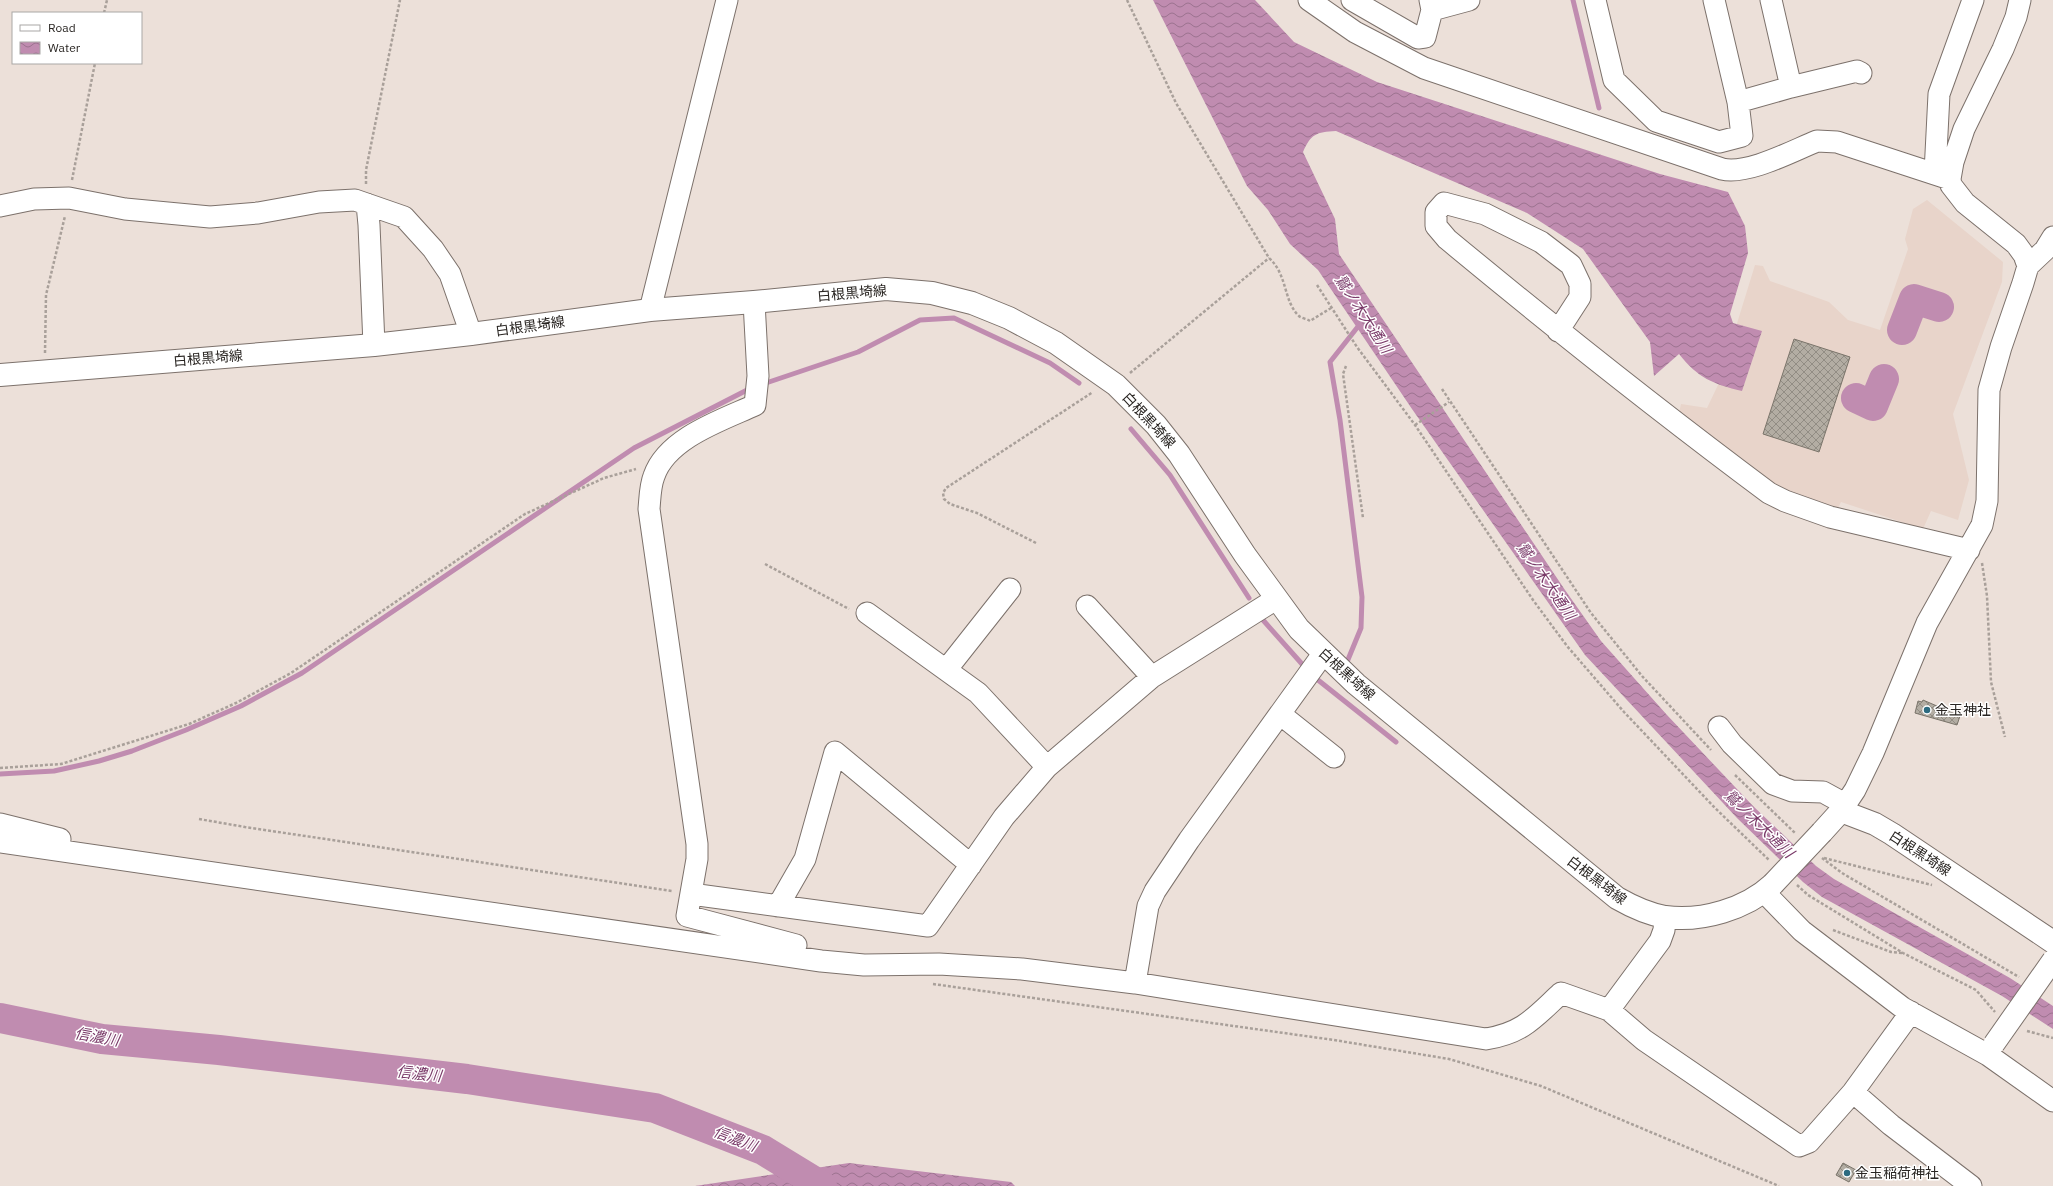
<svg xmlns="http://www.w3.org/2000/svg" width="2053" height="1186" font-family="'IBM Plex Sans','Noto Sans JP',sans-serif">
  <defs>
    <pattern id="water-waves" width="16" height="10" patternUnits="userSpaceOnUse"><rect width="16" height="10" fill="#c08cb0"/><path d="M0 5q4-4 8 0t8 0" fill="none" stroke="#9c728f"/></pattern>
    <pattern id="building-cross-hatch" width="8" height="8" patternUnits="userSpaceOnUse"><rect width="8" height="8" fill="#b3ada3"/><path d="M0 0l8 8M0 8l8-8" fill="none" stroke="#928d84"/></pattern>
  </defs>
  <rect width="100%" height="100%" fill="#ece0d9"/>
  <path fill="#e8d4ca" d="M 1927,200 L 2003,262 L 2002,282 L 1953,414 L 1969,480 L 1958,520 L 1931,511 L 1923,529 L 1841,502 L 1838,508 L 1786,491 L 1762,477 L 1678,418 L 1681,404 L 1707,408 L 1718,385 L 1755,265 L 1763,266 L 1770,281 L 1829,302 L 1848,320 L 1880,330 L 1908,249 L 1905,239 L 1913,209 Z"/>
  <path fill="url(#water-waves)" d="M 1153,0 L 1255,0 L 1294,42 L 1377,82 L 1660,174 L 1728,192 L 1745,226 L 1748,253 L 1730,314 L 1733,323 L 1762,331 L 1742,391 C 1713,384 1698,378 1679,354 L 1654,376 L 1650,342 L 1583,249 L 1527,213 L 1336,131 C 1316,132 1311,134 1303,152 L 1335,219 L 1339,254 L 1565,590 L 1601,641 L 1667,715 L 1753,806 L 1816,866 L 1834,879 L 2010,978 L 2053,1006 L 2053,1029 L 2002,996 L 1822,897 L 1803,882 L 1737,818 L 1585,655 L 1412,409 L 1318,270 L 1290,244 L 1268,210 L 1247,186 Z
    M 849,1163 L 1011,1182 L 1015,1186 L 695,1186 Z"/>
  <g fill="none" stroke-linecap="round" stroke-linejoin="round">
    <path stroke="#c08cb0" stroke-width="5" d="M 1573,0 L 1599,108
      M 763,384 L 858,352 L 920,320 L 954,318 L 1050,363 L 1079,383
      M 1131,429 L 1170,475 L 1249,598
      M 1263,620 L 1302,664
      M 1347,662 L 1361,628 L 1362,597 L 1340,420 L 1330,362 L 1360,324
      M 1318,680 L 1396,742
      M 0,774 L 54,771 L 99,761 L 132,751 L 186,730 L 241,706 L 302,673 L 634,448 L 751,388"/>
    <path stroke="#c08cb0" stroke-width="30" d="M 1902,330 L 1914,299 L 1939,307
      M 1856,398 L 1873,406 L 1884,379
      M 0,1018 L 102,1039 L 219,1050 L 467,1079 L 655,1108 L 763,1150 L 822,1186"/>
  </g>
  <path fill="url(#building-cross-hatch)" stroke="#7a746a" d="M 1794,339 L 1850,357 L 1819,452 L 1763,434 Z
    M 1923,700 L 1960,716 L 1957,725 L 1915,713 L 1918,701 L 1922,702 Z
    M 1843,1163 L 1856,1170 L 1849,1182 L 1836,1175 Z"/>
  <g fill="none" stroke-linecap="round" stroke-linejoin="round">
    <defs>
      <path id="minor" d="M 1309,0 L 1355,32 L 1424,68 L 1722,169 C 1748,175 1792,151 1817,141 L 1837,142 L 1950,179
        M 1352,0 L 1418,38 L 1425,37 L 1432,10
        M 1430,0 L 1432,10 L 1469,0
        M 1595,0 L 1614,80 L 1656,121 L 1719,142 L 1742,136 L 1738,102 L 1714,0
        M 1791,87 L 1857,71 L 1861,73
        M 1738,102 L 1791,87 L 1771,0
        M 1935,173 L 1939,94 L 1973,0
        M 367,204 L 369,225 L 374,345
        M 0,206 L 34,199 L 69,198 L 125,209 L 210,217 L 258,213 L 319,202 L 355,200 L 404,217 L 433,249 L 450,274 L 471,334
        M 2028,266 L 2045,250 L 2053,237
        M 754,302 L 758,376 L 755,405 C 722,420 667,438 654,476 C 650,486 650,498 649,509 L 697,844 L 697,859 L 687,916 L 796,945
        M 650,310 L 727,0
        M 1558,331 L 1580,297 L 1580,284 L 1571,265 L 1541,242 L 1485,214 L 1444,203 L 1436,212 L 1436,226 L 1447,239 C 1552,326 1659,411 1769,493 L 1785,501 L 1830,517 L 1969,550
        M 1087,606 L 1152,677
        M 867,613 L 978,693 L 1047,767
        M 946,670 L 1010,589
        M 1280,714 L 1334,757
        M 1719,727 L 1732,744 L 1773,784 L 1792,791 L 1823,792 L 1845,804
        M 1841,811 L 1855,790 L 1873,753 L 1927,623 L 1982,525 L 1987,501 L 1989,390 L 2001,347 L 2023,283 L 2028,266 L 2024,255 L 2016,244 L 1965,203 L 1951,185 L 1950,179 L 1953,162 L 1964,129 L 2003,49 L 2016,17 L 2020,0
        M 0,824 L 60,839
        M 0,842 L 821,961 L 864,965 L 939,964 L 1022,969 L 1135,983 L 1486,1039 C 1523,1033 1534,1018 1561,993 L 1609,1010 L 1644,1040 L 1799,1146 L 1809,1142 L 1853,1092 L 1911,1012
        M 1764,892 L 1802,931 L 1903,1008 L 1988,1055 L 2053,1101
        M 691,894 L 928,926 L 1004,817 L 1047,767 L 1152,677 L 1276,599
        M 778,906 L 805,859 L 835,752 L 971,865
        M 1135,983 L 1148,906 L 1155,891 L 1189,840 L 1323,654
        M 1609,1010 L 1660,941 L 1664,930 L 1665,917
        M 1853,1092 L 1891,1125 L 1971,1186"/>
      <path id="major" d="M 0,375 L 374,345 L 471,334 L 650,310 L 754,302 L 886,289 L 932,293 L 972,303 L 1009,318 L 1056,343 L 1116,385 L 1156,425 L 1179,454 L 1245,555 L 1299,629 L 1356,684 L 1617,898 C 1631,906 1648,914 1665,917 C 1702,922 1746,909 1773,884
        M 1822,832 L 1841,811 L 1875,824 L 1892,834 L 2053,942"/>
    </defs>
    <use href="#minor" stroke="#7c716b" stroke-width="23"/>
    <use href="#major" stroke="#7c716b" stroke-width="24"/>
    <path stroke="#a9a09a" stroke-width="2.5" stroke-dasharray="3 2" stroke-linecap="butt" d="M 1127,0 L 1176,103 L 1269,258 C 1288,275 1283,301 1299,316 C 1301,318 1307,319 1310,321 L 1331,308
      M 104,13 L 107,0
      M 72,180 L 95,63
      M 366,184 L 366,170 L 400,0
      M 1317,285 L 1357,347 L 1415,425 L 1533,600 L 1567,646 L 1624,712 L 1715,808 L 1769,860
      M 45,353 L 46,295 L 65,216
      M 1346,366 L 1343,374 L 1363,518
      M 1130,373 L 1269,258
      M 1442,389 L 1591,613 L 1642,676 L 1711,750
      M 1415,425 L 1449,402
      M 1036,543 L 977,513 L 950,504 L 944,499 L 943,493 L 946,488 L 1093,392
      M 1982,563 L 1987,596 L 1991,682 L 2005,737
      M 765,564 L 849,609
      M 0,768 L 61,764 L 189,724 L 236,703 L 291,673 L 525,514 L 604,478 L 636,469
      M 1735,775 L 1795,833
      M 199,819 L 245,827 L 672,891
      M 1822,858 L 1842,873 L 2019,977
      M 1824,858 L 1932,885
      M 1797,885 L 1808,895 L 1903,953 L 1976,990 L 1995,1012
      M 1833,930 L 1891,952 L 1902,953
      M 933,984 L 1334,1040 L 1449,1059 L 1541,1086 L 1779,1186
      M 2027,1031 L 2053,1038"/>
    <use href="#minor" stroke="#fff" stroke-width="21"/>
    <use href="#major" stroke="#fff" stroke-width="22"/>
    <defs>
      <path id="minor-bridge" d="M 1994,1044 L 2053,960"/>
      <path id="major-bridge" d="M 1773,884 L 1822,832"/>
    </defs>
    <use href="#minor-bridge" stroke="#7c716b" stroke-width="23" stroke-linecap="butt"/>
    <use href="#major-bridge" stroke="#7c716b" stroke-width="24" stroke-linecap="butt"/>
    <use href="#minor-bridge" stroke="#fff" stroke-width="21"/>
    <use href="#major-bridge" stroke="#fff" stroke-width="22"/>
  </g>
  <g fill="#2c6b80" stroke="#fff" stroke-width="1.5">
    <circle cx="1927" cy="710" r="4"/>
    <circle cx="1847" cy="1173" r="4"/>
  </g>
  <g text-anchor="middle" stroke-width="3" stroke-linejoin="round" paint-order="stroke">
    <g font-size="14" fill="#282421" stroke="#fff">
      <text transform="translate(852 293) rotate(-5)" y="5">白根黒埼線</text>
      <text transform="translate(530 326) rotate(-8)" y="5">白根黒埼線</text>
      <text transform="translate(208 358) rotate(-5)" y="5">白根黒埼線</text>
      <text transform="translate(1149 420) rotate(47)" y="5">白根黒埼線</text>
      <text transform="translate(1347 674) rotate(42)" y="5">白根黒埼線</text>
      <text transform="translate(1920 853) rotate(33)" y="5">白根黒埼線</text>
      <text transform="translate(1597 880) rotate(37)" y="5">白根黒埼線</text>
    </g>
    <g font-size="14" fill="#282421" stroke="#fff" text-anchor="start">
      <text x="1935" y="715">金玉神社</text>
      <text x="1855" y="1178">金玉稲荷神社</text>
    </g>
    <g font-size="15" font-style="italic" fill="#7a3a69" stroke="#fff">
      <text transform="translate(1363 314) rotate(57)" y="5">鷲ノ木大通川</text>
      <text transform="translate(1546 581) rotate(55)" y="5">鷲ノ木大通川</text>
      <text transform="translate(1759 824) rotate(44)" y="5">鷲ノ木大通川</text>
      <text transform="translate(97 1037) rotate(10)" y="5">信濃川</text>
      <text transform="translate(419 1074) rotate(6)" y="5">信濃川</text>
      <text transform="translate(735 1139) rotate(21)" y="5">信濃川</text>
    </g>
  </g>
  <rect x="12" y="12" width="130" height="52" fill="#ffffff" stroke="#a9a7a6"/>
  <rect x="20" y="25" width="20" height="6" fill="#ffffff" stroke="#a9a7a6"/>
  <text x="48" y="32" font-size="12" fill="#282421">Road</text>
  <rect x="20" y="42" width="20" height="12" fill="url(#water-waves)" stroke="#a9a7a6"/>
  <text x="48" y="52" font-size="12" fill="#282421">Water</text>
</svg>
